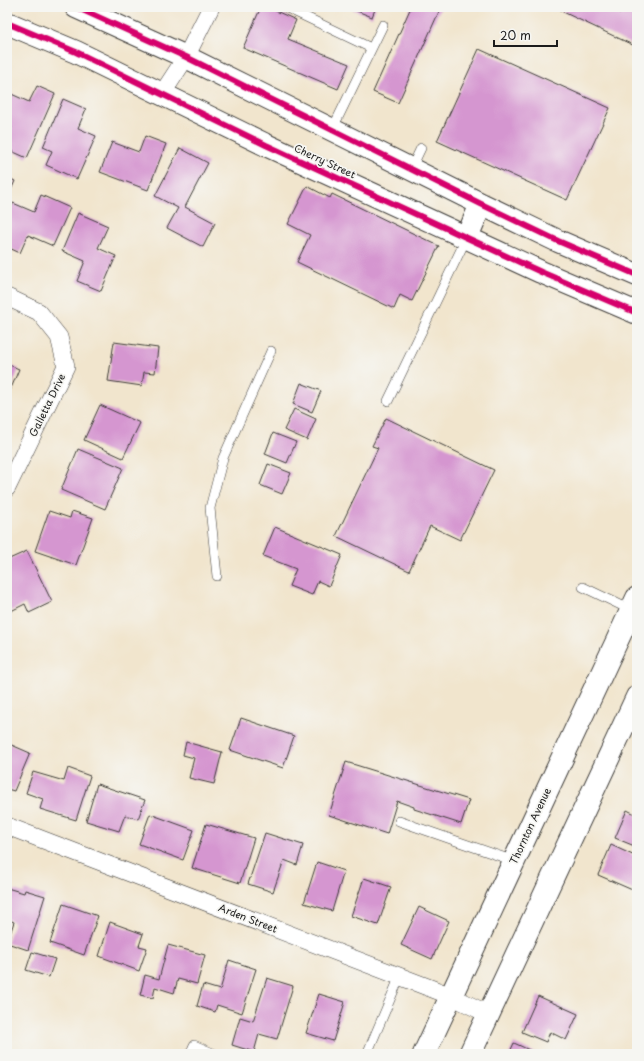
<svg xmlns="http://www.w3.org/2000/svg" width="644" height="1061" font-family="'Playpen Sans',sans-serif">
  <rect width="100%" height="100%" fill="#f6f6f2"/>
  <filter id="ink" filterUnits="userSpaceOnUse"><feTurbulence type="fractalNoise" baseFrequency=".025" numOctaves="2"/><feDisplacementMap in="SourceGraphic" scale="8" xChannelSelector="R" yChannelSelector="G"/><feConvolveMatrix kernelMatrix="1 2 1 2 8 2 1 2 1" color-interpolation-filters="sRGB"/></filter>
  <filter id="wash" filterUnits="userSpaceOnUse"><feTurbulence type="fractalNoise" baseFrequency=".012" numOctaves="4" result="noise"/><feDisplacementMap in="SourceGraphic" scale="16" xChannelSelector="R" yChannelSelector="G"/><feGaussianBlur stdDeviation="0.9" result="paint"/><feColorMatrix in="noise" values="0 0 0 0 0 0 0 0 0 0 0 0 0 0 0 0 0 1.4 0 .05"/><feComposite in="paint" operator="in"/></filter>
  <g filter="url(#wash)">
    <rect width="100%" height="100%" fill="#f1e5cd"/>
    <g id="blocks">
      <path fill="#d596d0" d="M 261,7 L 267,7 L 296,20 L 288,39 L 349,64 L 338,89 L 243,48 Z
        M 347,7 L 376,7 L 372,17 Z
        M 411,7 L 441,7 L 398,103 L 373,92 Z
        M 563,7 L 607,7 L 620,13 L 623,7 L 637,7 L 637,47 L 561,11 Z
        M 479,49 L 610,108 L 567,200 L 437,141 Z
        M 37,86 L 55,94 L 27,158 L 7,149 L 7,138 L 12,127 L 7,125 L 7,92 L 29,102 Z
        M 63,99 L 86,109 L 78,128 L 96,136 L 77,179 L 46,165 L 52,151 L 43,147 Z
        M 145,136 L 166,144 L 148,190 L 100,172 L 112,142 L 139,152 Z
        M 180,148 L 208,163 L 185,207 L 215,223 L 203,247 L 167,228 L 178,208 L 155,196 Z
        M 7,177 L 15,181 L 7,199 Z
        M 307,186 L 330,198 L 332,194 L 439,246 L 412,301 L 400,295 L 394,309 L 297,262 L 310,235 L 288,224 Z
        M 41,195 L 70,208 L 53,246 L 28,235 L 20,253 L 7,247 L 7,218 L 13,203 L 34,212 Z
        M 78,213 L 108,226 L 98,248 L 116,256 L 101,291 L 77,281 L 85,261 L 62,251 Z
        M 114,342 L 158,348 L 155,373 L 144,372 L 142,386 L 108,381 Z
        M 7,364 L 19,369 L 10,391 L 7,390 Z
        M 301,383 L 321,391 L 312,412 L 293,404 Z
        M 100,405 L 140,423 L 123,458 L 84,440 Z
        M 294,409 L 316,419 L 307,440 L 284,430 Z
        M 386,418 L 494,470 L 460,540 L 430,526 L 409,571 L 336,536 L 378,448 L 372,446 Z
        M 273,433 L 296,442 L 287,463 L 265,454 Z
        M 78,449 L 123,468 L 105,509 L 61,490 Z
        M 268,464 L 291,473 L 282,494 L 260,485 Z
        M 49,511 L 70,518 L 72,511 L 93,518 L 76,565 L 35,551 Z
        M 275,527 L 342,555 L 329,586 L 318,581 L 312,595 L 289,586 L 296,569 L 263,556 Z
        M 27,551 L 52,602 L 29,613 L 25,604 L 11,611 L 7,602 L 7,560 Z
        M 241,718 L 294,736 L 283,768 L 230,750 Z
        M 186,742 L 222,752 L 214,784 L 189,778 L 194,758 L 183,755 Z
        M 7,743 L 30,753 L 14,791 L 7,789 Z
        M 346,762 L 469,800 L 461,824 L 414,809 L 414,807 L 397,801 L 387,834 L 329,815 Z
        M 68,768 L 90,776 L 76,820 L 40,809 L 43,799 L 26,793 L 33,772 L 64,781 Z
        M 97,784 L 145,800 L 138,819 L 125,815 L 119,831 L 86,821 Z
        M 627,810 L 637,815 L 637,847 L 615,838 Z
        M 150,814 L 194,830 L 183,860 L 139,844 Z
        M 206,824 L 254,838 L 240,883 L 192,868 Z
        M 265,833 L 303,845 L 297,865 L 284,860 L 273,892 L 248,884 Z
        M 611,845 L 637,857 L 637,892 L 598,875 Z
        M 317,862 L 344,871 L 332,911 L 304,903 Z
        M 364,878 L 391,887 L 378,925 L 351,916 Z
        M 7,888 L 24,893 L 25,890 L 45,896 L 28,950 L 7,943 L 14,922 L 7,919 Z
        M 63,904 L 98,916 L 84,955 L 50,943 Z
        M 419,907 L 449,921 L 432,959 L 401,945 Z
        M 110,922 L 143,934 L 139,946 L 147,948 L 139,971 L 99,956 Z
        M 168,945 L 205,955 L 197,984 L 178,979 L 174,993 L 155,987 L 153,998 L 140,995 L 145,975 L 159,979 Z
        M 32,952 L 55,959 L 49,977 L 26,970 Z
        M 229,960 L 256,969 L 242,1013 L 217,1005 L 215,1012 L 197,1006 L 203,985 L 220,990 Z
        M 267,978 L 293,986 L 277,1039 L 259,1034 L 254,1052 L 232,1045 L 240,1017 L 253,1021 Z
        M 319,994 L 345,1002 L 333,1041 L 306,1033 Z
        M 538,996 L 578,1014 L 566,1040 L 550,1032 L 546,1042 L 522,1032 Z
        M 514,1043 L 538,1054 L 509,1054 Z"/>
    </g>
  </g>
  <g filter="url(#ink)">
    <use href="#blocks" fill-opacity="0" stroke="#3c3a37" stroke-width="1"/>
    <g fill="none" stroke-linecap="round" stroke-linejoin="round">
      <defs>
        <path id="lane" d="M 285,7 L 371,48
          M 332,130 L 383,25
          M 411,169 L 421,148
          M 388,401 L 467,237
          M 217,576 L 210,508 L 223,458 L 271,351
          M 583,587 L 631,610
          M 399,821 L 514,861
          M 190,1054 L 194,1045 L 215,1054
          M 367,1054 L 400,976"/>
        <path id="street" d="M 162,94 L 186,57 L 211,7
          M 7,297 L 39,312 L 59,337 L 66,366 L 7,488
          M 7,826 L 451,996 L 488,1014"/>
        <path id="secondary" d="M 76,7 L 186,57 L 481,204 L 558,241 L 637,275
          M 7,23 L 76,52 L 266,145 L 541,272 L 637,313
          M 467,237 L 481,204
          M 424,1054 L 637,598
          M 470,1054 L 637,697"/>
      </defs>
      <use href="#lane" stroke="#3c3a37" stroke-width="10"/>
      <use href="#street" stroke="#3c3a37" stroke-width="18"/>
      <use href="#secondary" stroke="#3c3a37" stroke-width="24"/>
      <use href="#lane" stroke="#fff" stroke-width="9"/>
      <use href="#street" stroke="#fff" stroke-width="17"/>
      <use href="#secondary" stroke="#fff" stroke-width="22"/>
      <defs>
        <path id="cycleway" d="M 76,7 L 186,57 L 481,204 L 558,241 L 637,275
          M 7,23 L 76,52 L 266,145 L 541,272 L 637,313"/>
      </defs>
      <use href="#cycleway" stroke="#f6f6f2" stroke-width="8"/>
      <use href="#cycleway" stroke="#d6006c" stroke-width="6"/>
    </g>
  </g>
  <g text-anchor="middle" stroke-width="3.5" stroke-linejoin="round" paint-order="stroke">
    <g font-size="10" fill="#1c1c1c" stroke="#f6f6f2">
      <text transform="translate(325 161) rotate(25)" y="4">Cherry Street</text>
      <text transform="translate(47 405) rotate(-64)" y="4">Galletta Drive</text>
      <text transform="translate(530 826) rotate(-65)" y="4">Thornton Avenue</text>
      <text transform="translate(248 918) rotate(21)" y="4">Arden Street</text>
    </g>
  </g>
  <rect width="644" height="1061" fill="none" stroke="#f6f6f2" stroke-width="24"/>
  <path d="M494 40v6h63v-6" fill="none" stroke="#1c1c1c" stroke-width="2"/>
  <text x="500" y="40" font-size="12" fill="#1c1c1c" stroke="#f6f6f2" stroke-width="3" paint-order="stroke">20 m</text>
</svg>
